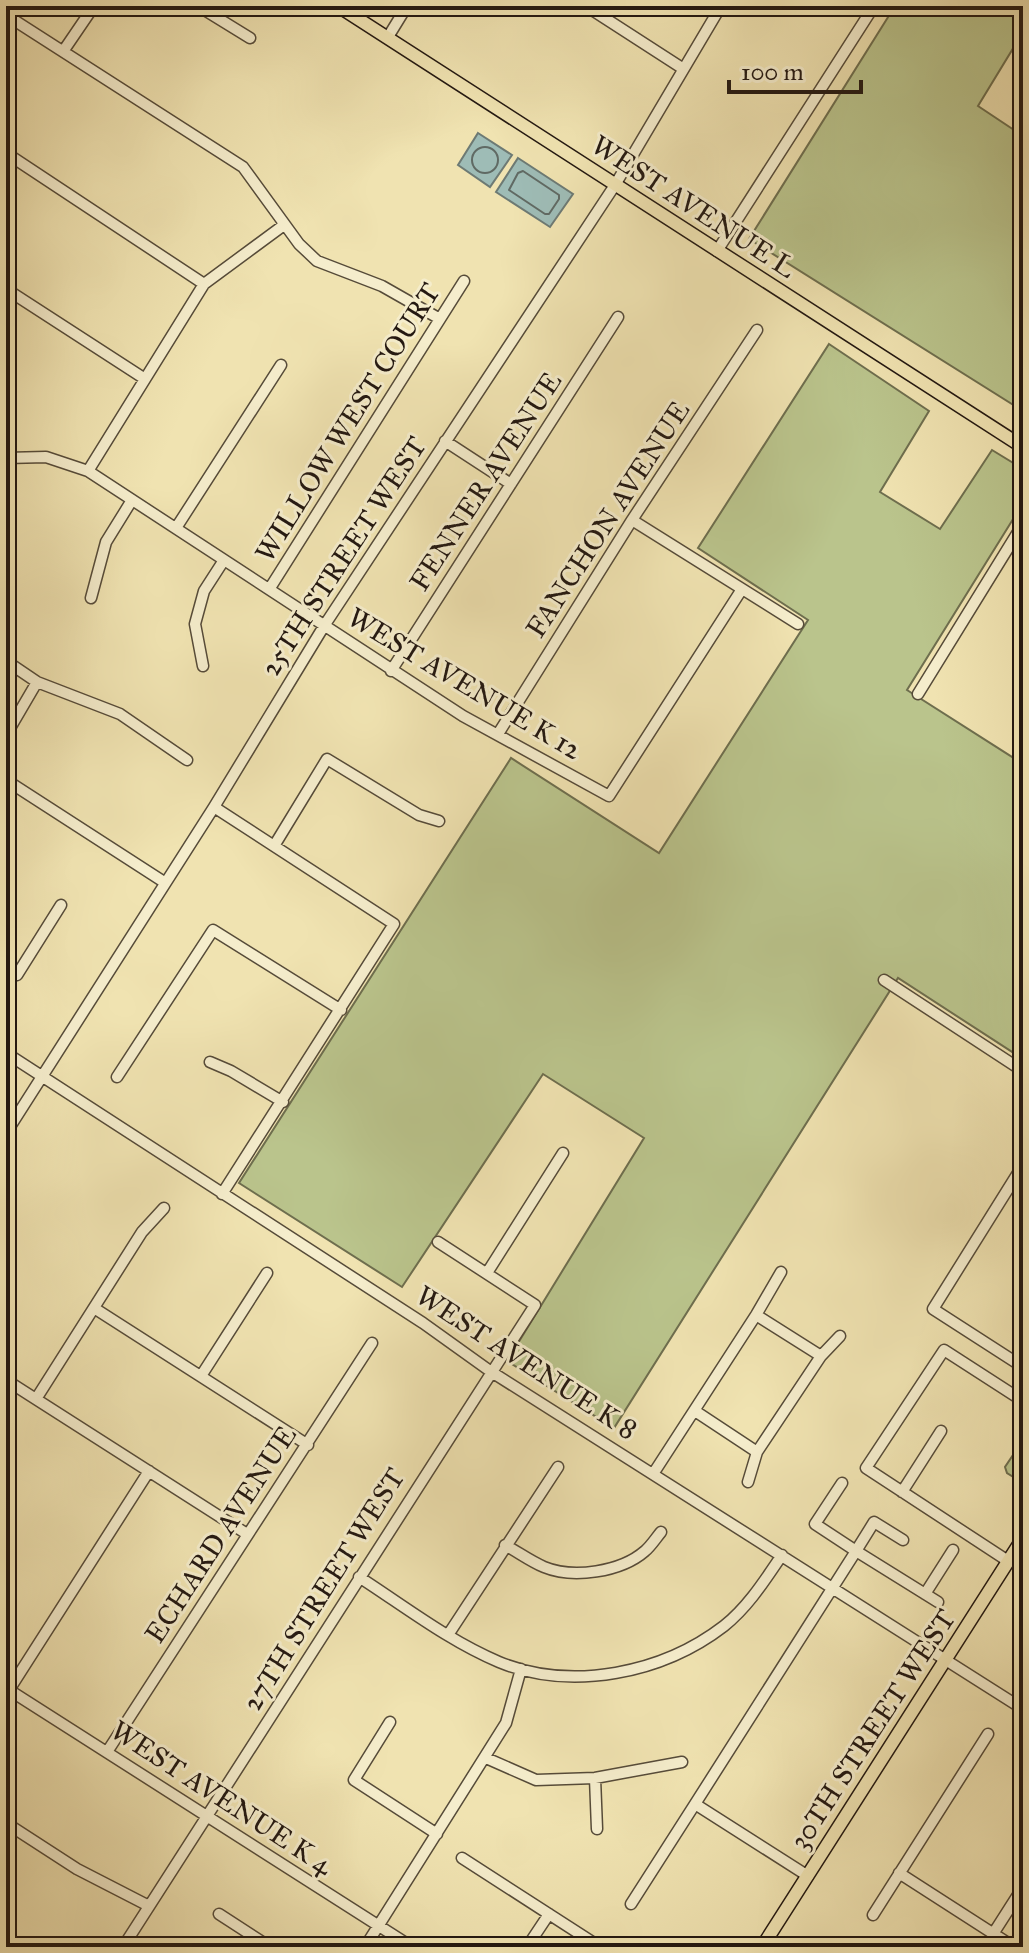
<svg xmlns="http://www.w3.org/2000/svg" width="1029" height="1953" font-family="'IM FELL Great Primer',serif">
  <rect width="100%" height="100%" fill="#f0e3b1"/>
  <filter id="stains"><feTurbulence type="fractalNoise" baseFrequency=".0025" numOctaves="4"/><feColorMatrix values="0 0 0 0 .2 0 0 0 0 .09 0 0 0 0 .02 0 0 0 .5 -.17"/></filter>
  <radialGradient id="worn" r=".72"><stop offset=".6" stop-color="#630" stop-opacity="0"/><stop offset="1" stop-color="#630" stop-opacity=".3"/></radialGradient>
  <path fill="#bac48c" stroke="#6e6e4e" stroke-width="2" d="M 895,6 L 1023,6 L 1023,32 L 978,106 L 1023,136 L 1023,411 L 749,239 Z
    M 829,344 L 929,411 L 880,492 L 940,529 L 992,450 L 1023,469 L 1023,503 L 907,690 L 1023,764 L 1023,1059 L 898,978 L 614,1428 L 507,1361 L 644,1138 L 543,1074 L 402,1287 L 239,1183 L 511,758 L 659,853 L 808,620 L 698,548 Z
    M 1023,1440 L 1023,1483 L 1007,1473 L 1005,1467 Z"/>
  <path fill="#9ebcb6" stroke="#6d7a74" stroke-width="2" d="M 478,133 L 512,155 L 490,187 L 458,165 Z
    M 518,158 L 573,194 L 550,227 L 496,192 Z"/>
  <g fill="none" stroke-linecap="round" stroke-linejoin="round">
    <path stroke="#606a64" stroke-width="2" d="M472 160a13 13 0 1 1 26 0a13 13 0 1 1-26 0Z
      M 523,171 L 559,195 L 559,199 L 549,214 L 545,214 L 509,190 L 518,173 Z"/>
    <defs>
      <path id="minor" d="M 198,6 L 250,38
        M 586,6 L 682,68
        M 6,15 L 243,167 L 299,244 L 317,261 L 382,286 L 440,319
        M 388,37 L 407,6
        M 64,50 L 94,6
        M 6,153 L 204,284
        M 717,251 L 874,6
        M 6,289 L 145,379
        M 445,441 L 511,484
        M 6,458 L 46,457 L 88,471 L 463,716 L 609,796 L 742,589
        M 88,471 L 204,284 L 284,225
        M 632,520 L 798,624
        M 176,528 L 281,365
        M 270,588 L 464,281
        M 91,598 L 106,542 L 132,500
        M 6,661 L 37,682 L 120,714 L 187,760
        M 203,666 L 195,624 L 204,591 L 224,560
        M 391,671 L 618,317
        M 918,694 L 1023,524
        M 498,734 L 632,520 L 757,330
        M 6,735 L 37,682
        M 6,780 L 164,882
        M 214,807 L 394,924 L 222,1194
        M 274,846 L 327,759 L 419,815 L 439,821
        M 6,968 L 17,975 L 61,905
        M 884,980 L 1023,1071
        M 6,1053 L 423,1323 L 490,1371 L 1023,1709
        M 210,1062 L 231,1071 L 283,1102
        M 117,1077 L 213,930 L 341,1010
        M 6,1133 L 214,807 L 324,626 L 615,185 L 721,6
        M 1023,1165 L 933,1309 L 1023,1367
        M 487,1273 L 563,1153
        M 94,1308 L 308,1445
        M 756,1315 L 821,1356
        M 201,1376 L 267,1273
        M 6,1380 L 247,1534
        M 36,1399 L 142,1232 L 164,1208
        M 695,1411 L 757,1452
        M 653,1474 L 756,1315 L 781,1272
        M 748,1482 L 757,1452 L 821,1356 L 840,1336
        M 902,1492 L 941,1431
        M 903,1540 L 874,1522 L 856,1551 L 938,1602
        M 505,1545 C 518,1552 530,1561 544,1567 C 573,1579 621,1572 645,1551 C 651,1546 656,1538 661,1532
        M 1008,1561 L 866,1468 L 944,1350 L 1023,1401
        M 359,1577 C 404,1606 449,1641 499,1662 C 572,1692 663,1673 724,1626 C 748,1607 765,1580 782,1555
        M 925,1594 L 953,1550
        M 448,1635 L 558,1467
        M 6,1688 L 412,1947
        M 9,1690 L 149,1471
        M 390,1722 L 354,1780 L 437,1834
        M 107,1752 L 372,1343
        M 486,1758 L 536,1780 L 595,1778 L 682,1762
        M 595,1778 L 597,1829
        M 6,1823 L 77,1869 L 149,1906
        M 462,1858 L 600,1947
        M 899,1873 L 1014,1947
        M 808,1876 L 695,1804 L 856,1551 L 815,1524 L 842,1483
        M 631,1904 L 695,1804
        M 219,1914 L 270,1947
        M 873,1915 L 988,1734
        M 993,1934 L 1023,1887
        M 6,1943 L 13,1947
        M 123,1947 L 535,1305 L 438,1242
        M 365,1947 L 506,1723 L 521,1669
        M 527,1947 L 549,1914"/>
      <path id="major" d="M 338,6 L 1023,447
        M 762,1947 L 1023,1538"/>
    </defs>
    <use href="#minor" stroke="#564b39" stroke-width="13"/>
    <use href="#major" stroke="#231811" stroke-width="15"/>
    <use href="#minor" stroke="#f5edcc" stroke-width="10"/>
    <use href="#major" stroke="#f0e3b1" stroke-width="12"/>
  </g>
  <g text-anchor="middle" stroke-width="6" stroke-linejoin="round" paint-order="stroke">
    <g font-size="28" fill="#231811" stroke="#f5edcc">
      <text transform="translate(694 206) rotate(33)" y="10">WEST AVENUE L</text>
      <text transform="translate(347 422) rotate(-58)" y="10">WILLOW WEST COURT</text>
      <text transform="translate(485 481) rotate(-57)" y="10">FENNER AVENUE</text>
      <text transform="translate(607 519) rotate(-57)" y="10">FANCHON AVENUE</text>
      <text transform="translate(343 556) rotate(-57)" y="10">25TH STREET WEST</text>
      <text transform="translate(465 683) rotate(31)" y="10">WEST AVENUE K 12</text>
      <text transform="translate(527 1362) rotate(33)" y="10">WEST AVENUE K 8</text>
      <text transform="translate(220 1534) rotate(-57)" y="10">ECHARD AVENUE</text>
      <text transform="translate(323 1589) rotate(-58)" y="10">27TH STREET WEST</text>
      <text transform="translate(872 1729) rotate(-57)" y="10">30TH STREET WEST</text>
      <text transform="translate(222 1797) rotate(33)" y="10">WEST AVENUE K 4</text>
    </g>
  </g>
  <rect width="1029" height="1953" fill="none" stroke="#f0e3b1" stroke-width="32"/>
  <rect x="8" y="8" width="1013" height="1937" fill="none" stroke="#231811" stroke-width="4"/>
  <rect x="16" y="16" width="997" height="1921" fill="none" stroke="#231811" stroke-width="2"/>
  <path d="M729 80v12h132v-12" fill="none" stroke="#231811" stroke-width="4"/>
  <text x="741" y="80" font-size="24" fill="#231811" stroke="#f5edcc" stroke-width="6" paint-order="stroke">100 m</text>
  <rect width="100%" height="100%" filter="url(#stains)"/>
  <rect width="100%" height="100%" fill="url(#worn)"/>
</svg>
